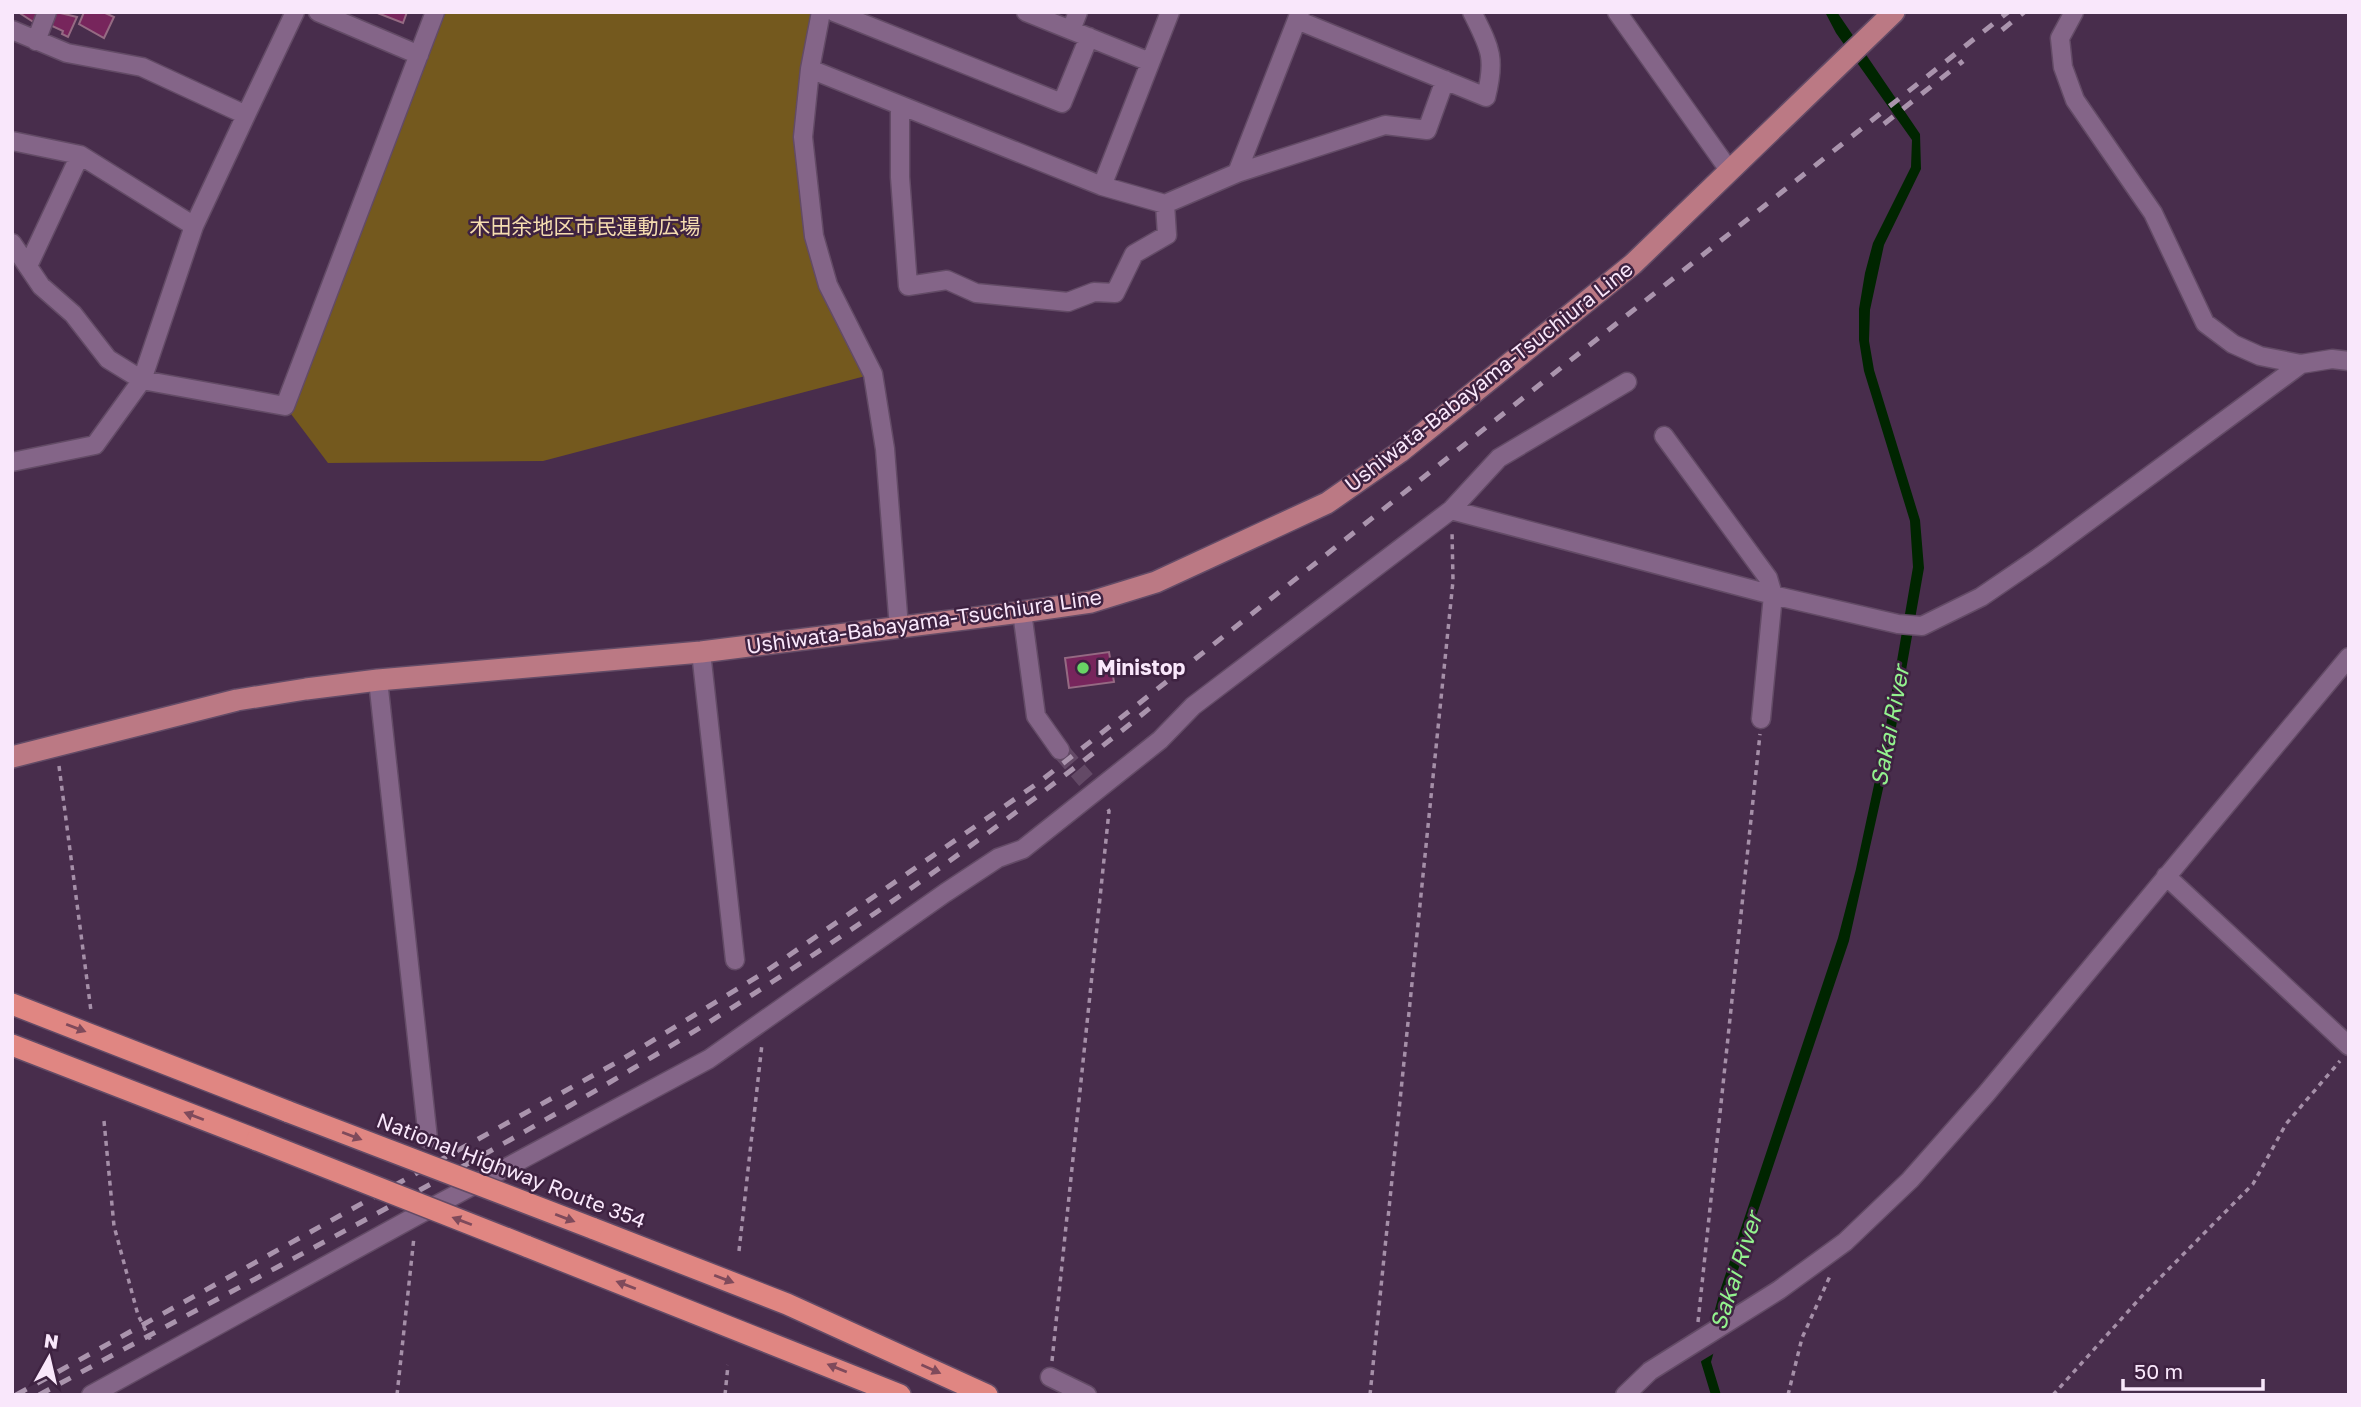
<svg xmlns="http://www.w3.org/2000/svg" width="2361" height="1407" font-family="'Golos Text','Noto Sans JP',sans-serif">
  <rect width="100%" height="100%" fill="#482d4c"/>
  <path fill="#74591e" d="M 435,12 L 821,12 L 810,69 L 814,236 L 873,374 L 543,461 L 328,463 L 285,406 Z"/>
  <path fill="#002500" d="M 1825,12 L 1837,12 L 1920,134 L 1921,169 L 1884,245 L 1870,310 L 1869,341 L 1874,370 L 1920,520 L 1924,568 L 1893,744 L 1849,941 L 1730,1294 L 1711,1362 L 1721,1395 L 1711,1395 L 1701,1362 L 1720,1291 L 1838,938 L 1856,869 L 1883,743 L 1913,567 L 1910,521 L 1864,371 L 1859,340 L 1859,309 L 1865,273 L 1873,243 L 1911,167 L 1912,140 L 1836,33 Z"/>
  <path fill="#482d4c" d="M 1731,1302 L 1718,1351 L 1698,1363 L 1711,1313 Z"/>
  <path fill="#77255c" stroke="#956a83" stroke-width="2" d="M 18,12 L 40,12 L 35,23 Z
    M 56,12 L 77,17 L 68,37 L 62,34 L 63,31 L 50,25 Z
    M 84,12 L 103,12 L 114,17 L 104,38 L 79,24 Z
    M 375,12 L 407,12 L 403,23 Z
    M 1109,652 L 1114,682 L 1069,688 L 1065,658 Z"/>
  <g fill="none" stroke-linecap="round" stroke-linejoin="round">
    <path stroke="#634966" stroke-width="18" stroke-dasharray="18 9" stroke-linecap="butt" d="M 1060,750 L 1086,780"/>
    <defs>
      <path id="minor" d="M 318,12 L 419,55
        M 821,12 L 810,69 L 803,137 L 814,236 L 828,285 L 873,374 L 885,449 L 899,628
        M 834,12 L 1062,103 L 1089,37
        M 1026,12 L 1150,62
        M 1617,12 L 1729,170
        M 2074,12 L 2060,38 L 2063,67 L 2075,100 L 2153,213 L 2205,323 L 2233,344 L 2260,356 L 2301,364
        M 1297,20 L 1486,97 C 1496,57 1490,48 1472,12
        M 12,30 L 67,53 L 142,67 L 246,115 L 194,226 L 142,380 L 95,445 L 12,462
        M 1071,30 L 1078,12
        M 36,41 L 47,12
        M 810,69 L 1102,186 L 1165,204 L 1237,173 L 1300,12
        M 900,106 L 900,177 L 908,286 L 947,280 L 976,293 L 1068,302 L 1094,292 L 1115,293 L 1134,254 L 1167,235 L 1165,204
        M 246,115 L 295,12
        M 12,141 L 80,155 L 194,226
        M 1237,173 L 1385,125 L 1427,130 L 1445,80
        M 1102,186 L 1170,12
        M 12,243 L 41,286 L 73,314 L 108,359 L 142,380 L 285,406 L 435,12
        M 28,266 L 80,155
        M 1664,436 L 1768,578 L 1773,595 L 1761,719
        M 1451,510 L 1773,595 L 1898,624 L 1922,626 L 1981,597 L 2041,556 L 2301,364 L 2332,359 L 2349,361
        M 1022,612 L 1036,716 L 1060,750
        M 701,652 L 735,960
        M 378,680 L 428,1139
        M 2166,876 L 2349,1046
        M 1050,1377 L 1087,1395
        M 91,1395 L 416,1216 L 709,1059 L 945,893 L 998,858 L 1023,849 L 1160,740 L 1193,706 L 1451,510 L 1499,458 L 1627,382
        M 1625,1395 L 1650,1371 L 1779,1290 L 1845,1242 L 1910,1180 L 1986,1094 L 2349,657"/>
      <path id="major" d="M 12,757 L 237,700 L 306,689 L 378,680 L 701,652 L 1022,612 L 1091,602 L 1156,582 L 1327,503 L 1400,452 L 1633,264 L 1894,12"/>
      <path id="highway" d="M 12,1004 L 289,1112
        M 12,1045 L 257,1140
        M 592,1228 L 787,1304 L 987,1395
        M 526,1246 L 900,1395"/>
    </defs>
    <use href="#minor" stroke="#634b66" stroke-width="21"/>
    <use href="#major" stroke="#634b66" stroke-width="24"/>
    <use href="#highway" stroke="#634b66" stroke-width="24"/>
    <path stroke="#a58fa8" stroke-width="3.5" stroke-dasharray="5 5" stroke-linecap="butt" d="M 59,766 L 91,1011
      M 104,1121 L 114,1226 L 138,1315 L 152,1343
      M 739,1251 L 762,1044
      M 1698,1322 L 1760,734
      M 1052,1361 L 1109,811 L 1106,806
      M 397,1395 L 414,1237
      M 725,1395 L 728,1365
      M 1370,1395 L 1453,581 L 1452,530
      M 1788,1395 L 1802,1338 L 1830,1276
      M 2053,1395 L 2142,1296 L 2253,1184 L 2286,1124 L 2340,1061"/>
    <use href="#minor" stroke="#846588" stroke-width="18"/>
    <use href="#major" stroke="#bb7984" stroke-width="21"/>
    <use href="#highway" stroke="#e08682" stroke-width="21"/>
    <path stroke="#aa94ad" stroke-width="5" stroke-dasharray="12 12" stroke-linecap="butt" d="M 2002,30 L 2024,12
      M 1884,124 L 1963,61
      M 16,1395 L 621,1060 L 765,972 L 1038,783 L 1170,679 L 2008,12
      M 39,1395 C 285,1261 537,1135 772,982 C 903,897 1029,806 1150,708"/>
    <defs>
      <path id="highway-bridge" d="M 289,1112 L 592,1228
        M 257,1140 L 526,1246"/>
    </defs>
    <use href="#highway-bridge" stroke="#634b66" stroke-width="24" stroke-linecap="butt"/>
    <use href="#highway-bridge" stroke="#e08682" stroke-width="21"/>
  </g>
  <defs><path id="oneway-solid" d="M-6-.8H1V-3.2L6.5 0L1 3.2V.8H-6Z" transform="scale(1.75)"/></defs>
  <g fill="#7f4a5b">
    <use href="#oneway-solid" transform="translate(76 1028) rotate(21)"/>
    <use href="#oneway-solid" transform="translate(194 1116) rotate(-159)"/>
    <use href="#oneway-solid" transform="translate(352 1136) rotate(21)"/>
    <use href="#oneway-solid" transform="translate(565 1218) rotate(21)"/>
    <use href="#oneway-solid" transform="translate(462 1221) rotate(-159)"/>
    <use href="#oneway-solid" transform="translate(724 1279) rotate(21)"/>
    <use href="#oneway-solid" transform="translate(626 1285) rotate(-159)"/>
    <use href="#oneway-solid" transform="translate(837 1368) rotate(-158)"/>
    <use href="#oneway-solid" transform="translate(931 1369) rotate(24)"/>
  </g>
  <circle fill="#68d465" stroke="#3e2241" stroke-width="2.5" cx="1083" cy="668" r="7"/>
  <g text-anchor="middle" stroke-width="5" stroke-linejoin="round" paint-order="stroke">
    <g font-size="21" fill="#f5ddb0" stroke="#3e2241">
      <text x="585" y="234">木田余地区市民運動広場</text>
    </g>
    <g font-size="21" fill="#f9e7fb" stroke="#3e2241">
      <text transform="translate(1489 377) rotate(-38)" y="7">Ushiwata-Babayama-Tsuchiura Line</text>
      <text transform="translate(924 622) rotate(-8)" y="7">Ushiwata-Babayama-Tsuchiura Line</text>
      <text transform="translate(511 1171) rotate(21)" y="7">National Highway Route 354</text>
    </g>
    <g font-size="21" font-weight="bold" fill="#f9e7fb" stroke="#3e2241" text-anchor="start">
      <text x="1097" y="675">Ministop</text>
    </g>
    <g font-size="23" font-style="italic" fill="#93f28e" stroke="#3e2241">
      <text transform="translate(1890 726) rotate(-79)" y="8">Sakai River</text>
      <text transform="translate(1736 1271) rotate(-72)" y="8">Sakai River</text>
    </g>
  </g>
  <rect width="2361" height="1407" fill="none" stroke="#f9e7fb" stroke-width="28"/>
  <g transform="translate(49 1358) rotate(8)" stroke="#3e2241" stroke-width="5" paint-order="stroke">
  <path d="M0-5L12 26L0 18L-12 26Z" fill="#f9e7fb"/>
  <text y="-10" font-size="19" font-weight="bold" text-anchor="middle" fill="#f9e7fb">N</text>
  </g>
  <path d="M2123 1379v10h140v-10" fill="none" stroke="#f9e7fb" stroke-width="3.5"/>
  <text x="2134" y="1379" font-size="21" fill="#f9e7fb" stroke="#3e2241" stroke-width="5" paint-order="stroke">50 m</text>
</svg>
